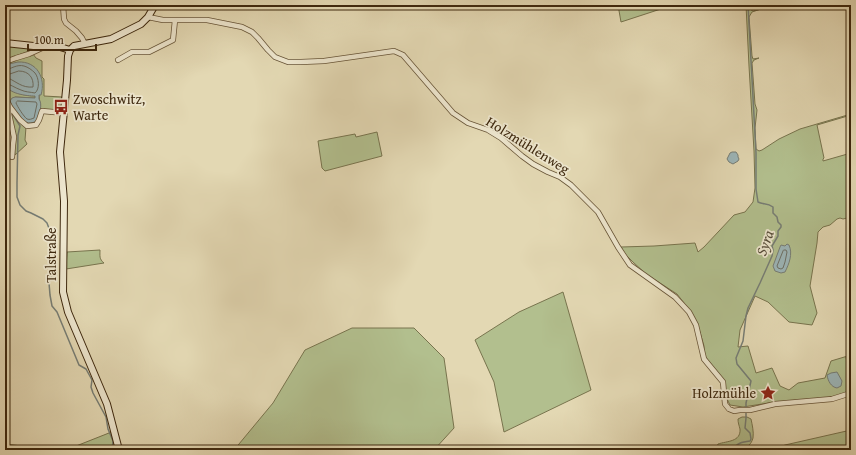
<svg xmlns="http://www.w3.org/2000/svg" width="856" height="455" font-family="'Gentium Book Plus',serif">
  <rect width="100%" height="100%" fill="#e3d8b3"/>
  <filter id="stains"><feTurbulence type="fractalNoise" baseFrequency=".005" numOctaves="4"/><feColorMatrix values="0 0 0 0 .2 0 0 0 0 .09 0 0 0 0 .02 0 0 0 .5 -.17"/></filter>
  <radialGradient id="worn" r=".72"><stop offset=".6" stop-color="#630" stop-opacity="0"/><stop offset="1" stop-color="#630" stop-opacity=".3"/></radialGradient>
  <path fill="#b2bf8e" stroke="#78744e" d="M 618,5 L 673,5 L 621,22 Z
    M 746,5 L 750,5 L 751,10 L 753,11 L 761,9 L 752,12 L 749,17 L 752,56 L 753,59 L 759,58 L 754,60 L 752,63 L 755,104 L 757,110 L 755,128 L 756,149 L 759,151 L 762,150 L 779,139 L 800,129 L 851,114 L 851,115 L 817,125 L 824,158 L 823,159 L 823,161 L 851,153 L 851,217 L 843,219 L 840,218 L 837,219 L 830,225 L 823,227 L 818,232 L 817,243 L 810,286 L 817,313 L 812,325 L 789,322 L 768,302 L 755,296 L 740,330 L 738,347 L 748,346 L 756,373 L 772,368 L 780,386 L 789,390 L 798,383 L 825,378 L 831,361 L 851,355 L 851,357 L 846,357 L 849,372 L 851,375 L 851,393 L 832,399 L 775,402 L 743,407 L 730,405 L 725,395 L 725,382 L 704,355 L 704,346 L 699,329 L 688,308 L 677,294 L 646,274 L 633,262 L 625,254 L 621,247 L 654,246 L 695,243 L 698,252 L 704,247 L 734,215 L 745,212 L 753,202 L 755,188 L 754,151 L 749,66 Z
    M 5,44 L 33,48 L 34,49 L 5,60 Z
    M 33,54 L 36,58 L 42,61 L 42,77 L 44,79 L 44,96 L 62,97 L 62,99 L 59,99 L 59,111 L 40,110 C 41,104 39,101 39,95 L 9,64 L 5,67 L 5,63 Z
    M 5,84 C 10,93 26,96 35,96 L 35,98 L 15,97 L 13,108 C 8,100 5,94 5,84 Z
    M 11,112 L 13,112 L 18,121 L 26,127 L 25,140 L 27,144 L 15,155 L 11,115 Z
    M 377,132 L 382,156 L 325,171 L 322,168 L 318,141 L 355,134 L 356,137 Z
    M 100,250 C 100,256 99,259 104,263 L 66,269 L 67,252 Z
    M 563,292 L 591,390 L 504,432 L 494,382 L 475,340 L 519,312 Z
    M 352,328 L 414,328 L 444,358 L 454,428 L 434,450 L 234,450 L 273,403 L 305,350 Z
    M 742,417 L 747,417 L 751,419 C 752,424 754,432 753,438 C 749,454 728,450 715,450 L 718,444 C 727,441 741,442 740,429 C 739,425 738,423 738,419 Z
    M 851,430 L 851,450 L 773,450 L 785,445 Z
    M 114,431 L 119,450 L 66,450 Z
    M 5,444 L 30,447 L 37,450 L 5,450 Z"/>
  <path fill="#9cb6b9" stroke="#767d75" d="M 18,62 C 37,61 46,78 41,95 L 39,95 L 39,99 C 43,105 39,113 38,120 C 24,130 15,112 10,101 L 12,98 L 15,97 L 35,98 L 35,96 C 27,96 7,94 5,83 C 4,78 5,72 5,67 L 9,64 Z
    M 732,152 L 736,152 L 738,155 L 738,157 L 739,159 L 738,161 L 733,164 L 729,162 L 727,159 L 730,153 Z
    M 787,244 L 789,245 C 793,254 789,264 785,272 L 781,273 L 775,271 L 773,266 L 780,247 L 781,245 L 785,246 Z
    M 837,372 L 842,381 L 841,386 L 837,388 C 831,387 828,381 827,375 L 831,373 Z"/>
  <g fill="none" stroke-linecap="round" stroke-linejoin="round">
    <path stroke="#6d6f64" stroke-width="1" d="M 5,70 C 11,69 17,64 24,66 C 28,67 32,70 35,73 C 39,78 40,89 35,93 C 30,92 25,92 21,90 C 15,88 10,84 5,83
      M 19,71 C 29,71 34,78 33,87 C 22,88 17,82 8,78 L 8,75 Z
      M 18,101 L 36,102 L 37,104 L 34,118 C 31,119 30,120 27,119 C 24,117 17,106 16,103 Z
      M 784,250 L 786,250 L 787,252 L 785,262 L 783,268 L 781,269 L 778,268 L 777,266 L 783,251 Z"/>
    <path stroke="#767d75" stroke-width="1.5" d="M 5,103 L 6,105
      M 12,113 L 20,126 L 18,135 L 17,183 L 17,197 L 20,205 L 26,211 L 31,213 L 43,219 L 47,223 L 50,231 L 50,247 L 53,270 L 49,283 L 50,295 L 52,306 L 57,312 L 79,365 L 86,369 L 92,380 L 91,387 L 93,393 L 106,417 L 108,429 L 113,441 L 112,450
      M 732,450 C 738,443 741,442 750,441 L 751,439 L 750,433 L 745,428 L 746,418 L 746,403 L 751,381 L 737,364 L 736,358 L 743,341 L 746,316 L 748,308 L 760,283 L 772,256 L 773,250 L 772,246 L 778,236 L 778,231 L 781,227 L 781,225 L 778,222 L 777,217 L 773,213 L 773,207 C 767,202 763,205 758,202 L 756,189 L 756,153 L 748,5"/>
    <defs>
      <path id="street" d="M 63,5 L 64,19 L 66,23 L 76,31 L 82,38 L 85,44
        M 148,17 L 163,20 L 207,20 L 242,27 L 252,32 L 258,38 L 268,50 L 275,57 L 288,62 L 301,62 L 324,61 L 394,51 L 403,55 L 453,113 L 468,123 L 488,130 L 501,138 L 522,156 L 533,164 L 548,172 L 560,177 L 571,185 L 598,212 L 618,247 L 630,265 L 675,297 L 689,312 L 696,325 L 704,359 L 723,382 L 725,404 L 729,409 L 734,411 L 740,410 L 750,410 L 775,404 L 832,399 L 851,393
        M 118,60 L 132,52 L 149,52 L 173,40 L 175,20
        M 5,62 L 16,58 L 29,54 L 42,48
        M 5,97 L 10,107 L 9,114 L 14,137 L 13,145 L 12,157
        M 10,107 L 20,120 L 27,126 L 36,125 L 39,120 L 42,111 L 64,113"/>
      <path id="secondary" d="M 5,43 L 43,47 L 60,47 L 70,50
        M 119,450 L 107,404 L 68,312 L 63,292 L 64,201 L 60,152 L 67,80 L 68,56 L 70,50 L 74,46 L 111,39 L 141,24 L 148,17 L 155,5"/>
    </defs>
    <use href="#street" stroke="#675437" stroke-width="6"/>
    <use href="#secondary" stroke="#3e280e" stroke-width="8"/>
    <use href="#street" stroke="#ede6ce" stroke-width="4.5"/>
    <use href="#secondary" stroke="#ede6ce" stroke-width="6"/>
  </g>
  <defs>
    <symbol id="bus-bare" viewBox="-9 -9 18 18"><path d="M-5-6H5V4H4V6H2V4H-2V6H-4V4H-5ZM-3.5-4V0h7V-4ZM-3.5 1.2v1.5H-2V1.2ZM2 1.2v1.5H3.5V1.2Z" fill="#8f2418" stroke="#ede6ce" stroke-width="2.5" paint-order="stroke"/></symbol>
    <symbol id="sight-bare" viewBox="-9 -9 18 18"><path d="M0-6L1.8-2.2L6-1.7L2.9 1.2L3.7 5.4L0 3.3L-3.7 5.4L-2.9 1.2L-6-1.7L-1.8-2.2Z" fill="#8f2418" stroke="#ede6ce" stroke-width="2.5" paint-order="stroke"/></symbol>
  </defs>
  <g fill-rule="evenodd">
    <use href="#bus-bare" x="50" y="96" width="22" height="22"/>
    <use href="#sight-bare" x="757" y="382" width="22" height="22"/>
  </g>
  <g text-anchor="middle" stroke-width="3.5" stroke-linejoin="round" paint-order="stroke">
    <g font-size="14" fill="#3e280e" stroke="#ede6ce" text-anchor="start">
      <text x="73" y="104">Zwoschwitz,<tspan x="73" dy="16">Warte</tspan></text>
      <text x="756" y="398" text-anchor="end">Holzmühle</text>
    </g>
    <g font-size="14" fill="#3e280e" stroke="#ede6ce">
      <text transform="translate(528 145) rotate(32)" y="5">Holzmühlenweg</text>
      <text transform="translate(51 255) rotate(-90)" y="5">Talstraße</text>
    </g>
    <g font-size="15" font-style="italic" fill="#564c39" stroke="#ede6ce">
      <text transform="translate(765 243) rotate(-71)" y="5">Syra</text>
    </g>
  </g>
  <rect width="856" height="455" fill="none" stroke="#e3d8b3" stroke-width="20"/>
  <rect x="6" y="6" width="844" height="443" fill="none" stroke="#3e280e" stroke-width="2"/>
  <rect x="10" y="10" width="836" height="435" fill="none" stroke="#3e280e"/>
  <path d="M28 44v6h68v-6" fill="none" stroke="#3e280e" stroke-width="2"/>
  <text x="34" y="44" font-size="12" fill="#3e280e" stroke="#ede6ce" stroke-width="3" paint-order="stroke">100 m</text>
  <rect width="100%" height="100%" filter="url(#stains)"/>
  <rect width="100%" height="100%" fill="url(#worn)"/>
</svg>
